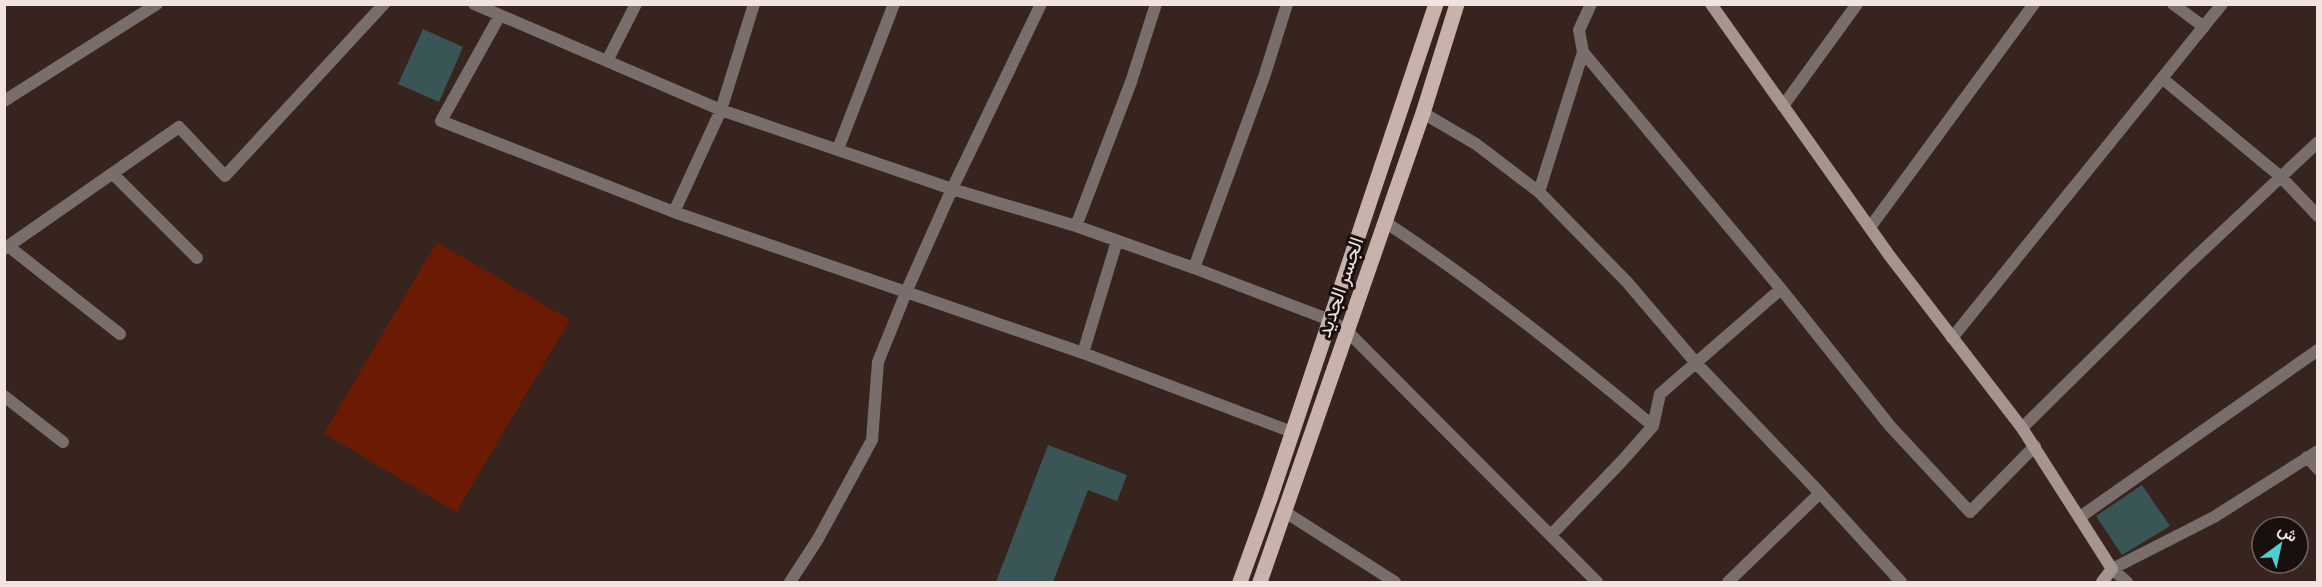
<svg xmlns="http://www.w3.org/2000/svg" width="2322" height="587" font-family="'Roboto Condensed',Vazirmatn,sans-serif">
  <rect width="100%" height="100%" fill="#38241f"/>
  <path fill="#6d1a02" d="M 437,242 L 570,320 L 456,512 L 324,433 Z"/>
  <path fill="#3a5556" d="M 423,29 L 463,47 L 439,102 L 398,84 Z
    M 1048,445 L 1127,475 L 1117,501 L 1088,490 L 1053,582 L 996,582 Z
    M 2142,485 L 2170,526 L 2122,555 L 2096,516 Z"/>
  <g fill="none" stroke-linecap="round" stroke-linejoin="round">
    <path stroke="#796e6b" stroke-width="12" d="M 474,4 L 721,110 L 952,189 L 1076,226 L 1194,268 L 1330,320 L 1347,331 L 1597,582
      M 1591,4 L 1579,30 L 1583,52 L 1781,289 L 1890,426 L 1970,512 L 2035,446
      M 2173,4 L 2204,27
      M 500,15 L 441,121 L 674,212 L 1083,353 L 1292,432
      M 607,61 L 636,4
      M 2163,79 L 2281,177 L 2318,216
      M 4,101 L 157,4
      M 1783,106 L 1857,4
      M 1423,113 L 1476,144 L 1539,192 L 1627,282 L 1696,363 L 1820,493 L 1901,582
      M 838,149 L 894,4
      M 113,174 L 197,258
      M 1539,192 L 1583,52
      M 674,212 L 721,110 L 754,4
      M 1385,222 C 1478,283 1567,354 1653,426 L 1622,461 L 1551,535
      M 1076,226 L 1131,82 L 1156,4
      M 1871,226 L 2034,4
      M 8,246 L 120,334
      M 4,249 L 179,127 L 225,176 L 384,4
      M 1194,268 L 1264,77 L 1287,4
      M 1952,338 L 2222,4
      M 1083,353 L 1117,241
      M 4,396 L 63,442
      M 1653,426 L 1660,394 L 1781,289
      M 2022,428 L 2184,268 L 2318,142
      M 2307,457 L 2318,469
      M 1285,512 L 1395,582
      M 2080,517 L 2318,350
      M 790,582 L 818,539 L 872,440 L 878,362 L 907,290 L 952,189 L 1041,4
      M 1728,582 L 1820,493
      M 2127,582 L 2112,569 L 2214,517 L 2318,451"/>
    <path stroke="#a6948f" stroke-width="12" d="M 1711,4 L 1889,255 L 2022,428 L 2112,569 L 2102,582"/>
    <path stroke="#c8b2ab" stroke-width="15" d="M 1240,582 L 1270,499 L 1436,4
      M 1260,582 L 1423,113 L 1457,4"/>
  </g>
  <g text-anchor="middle" stroke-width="6" stroke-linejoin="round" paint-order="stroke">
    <g font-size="20" fill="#f1e3df" stroke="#19100e">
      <text transform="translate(1340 287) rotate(-71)" y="7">الجسر الجديد</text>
    </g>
  </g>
  <rect width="2322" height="587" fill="none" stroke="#f1e3df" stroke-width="12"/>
  <g transform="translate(2280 545) rotate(33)"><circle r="28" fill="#19100e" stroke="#6f6462" stroke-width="1.5"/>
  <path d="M0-4.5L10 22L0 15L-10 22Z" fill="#52cdcf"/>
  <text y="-9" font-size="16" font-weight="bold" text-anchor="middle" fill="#f1e3df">ش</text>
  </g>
</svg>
